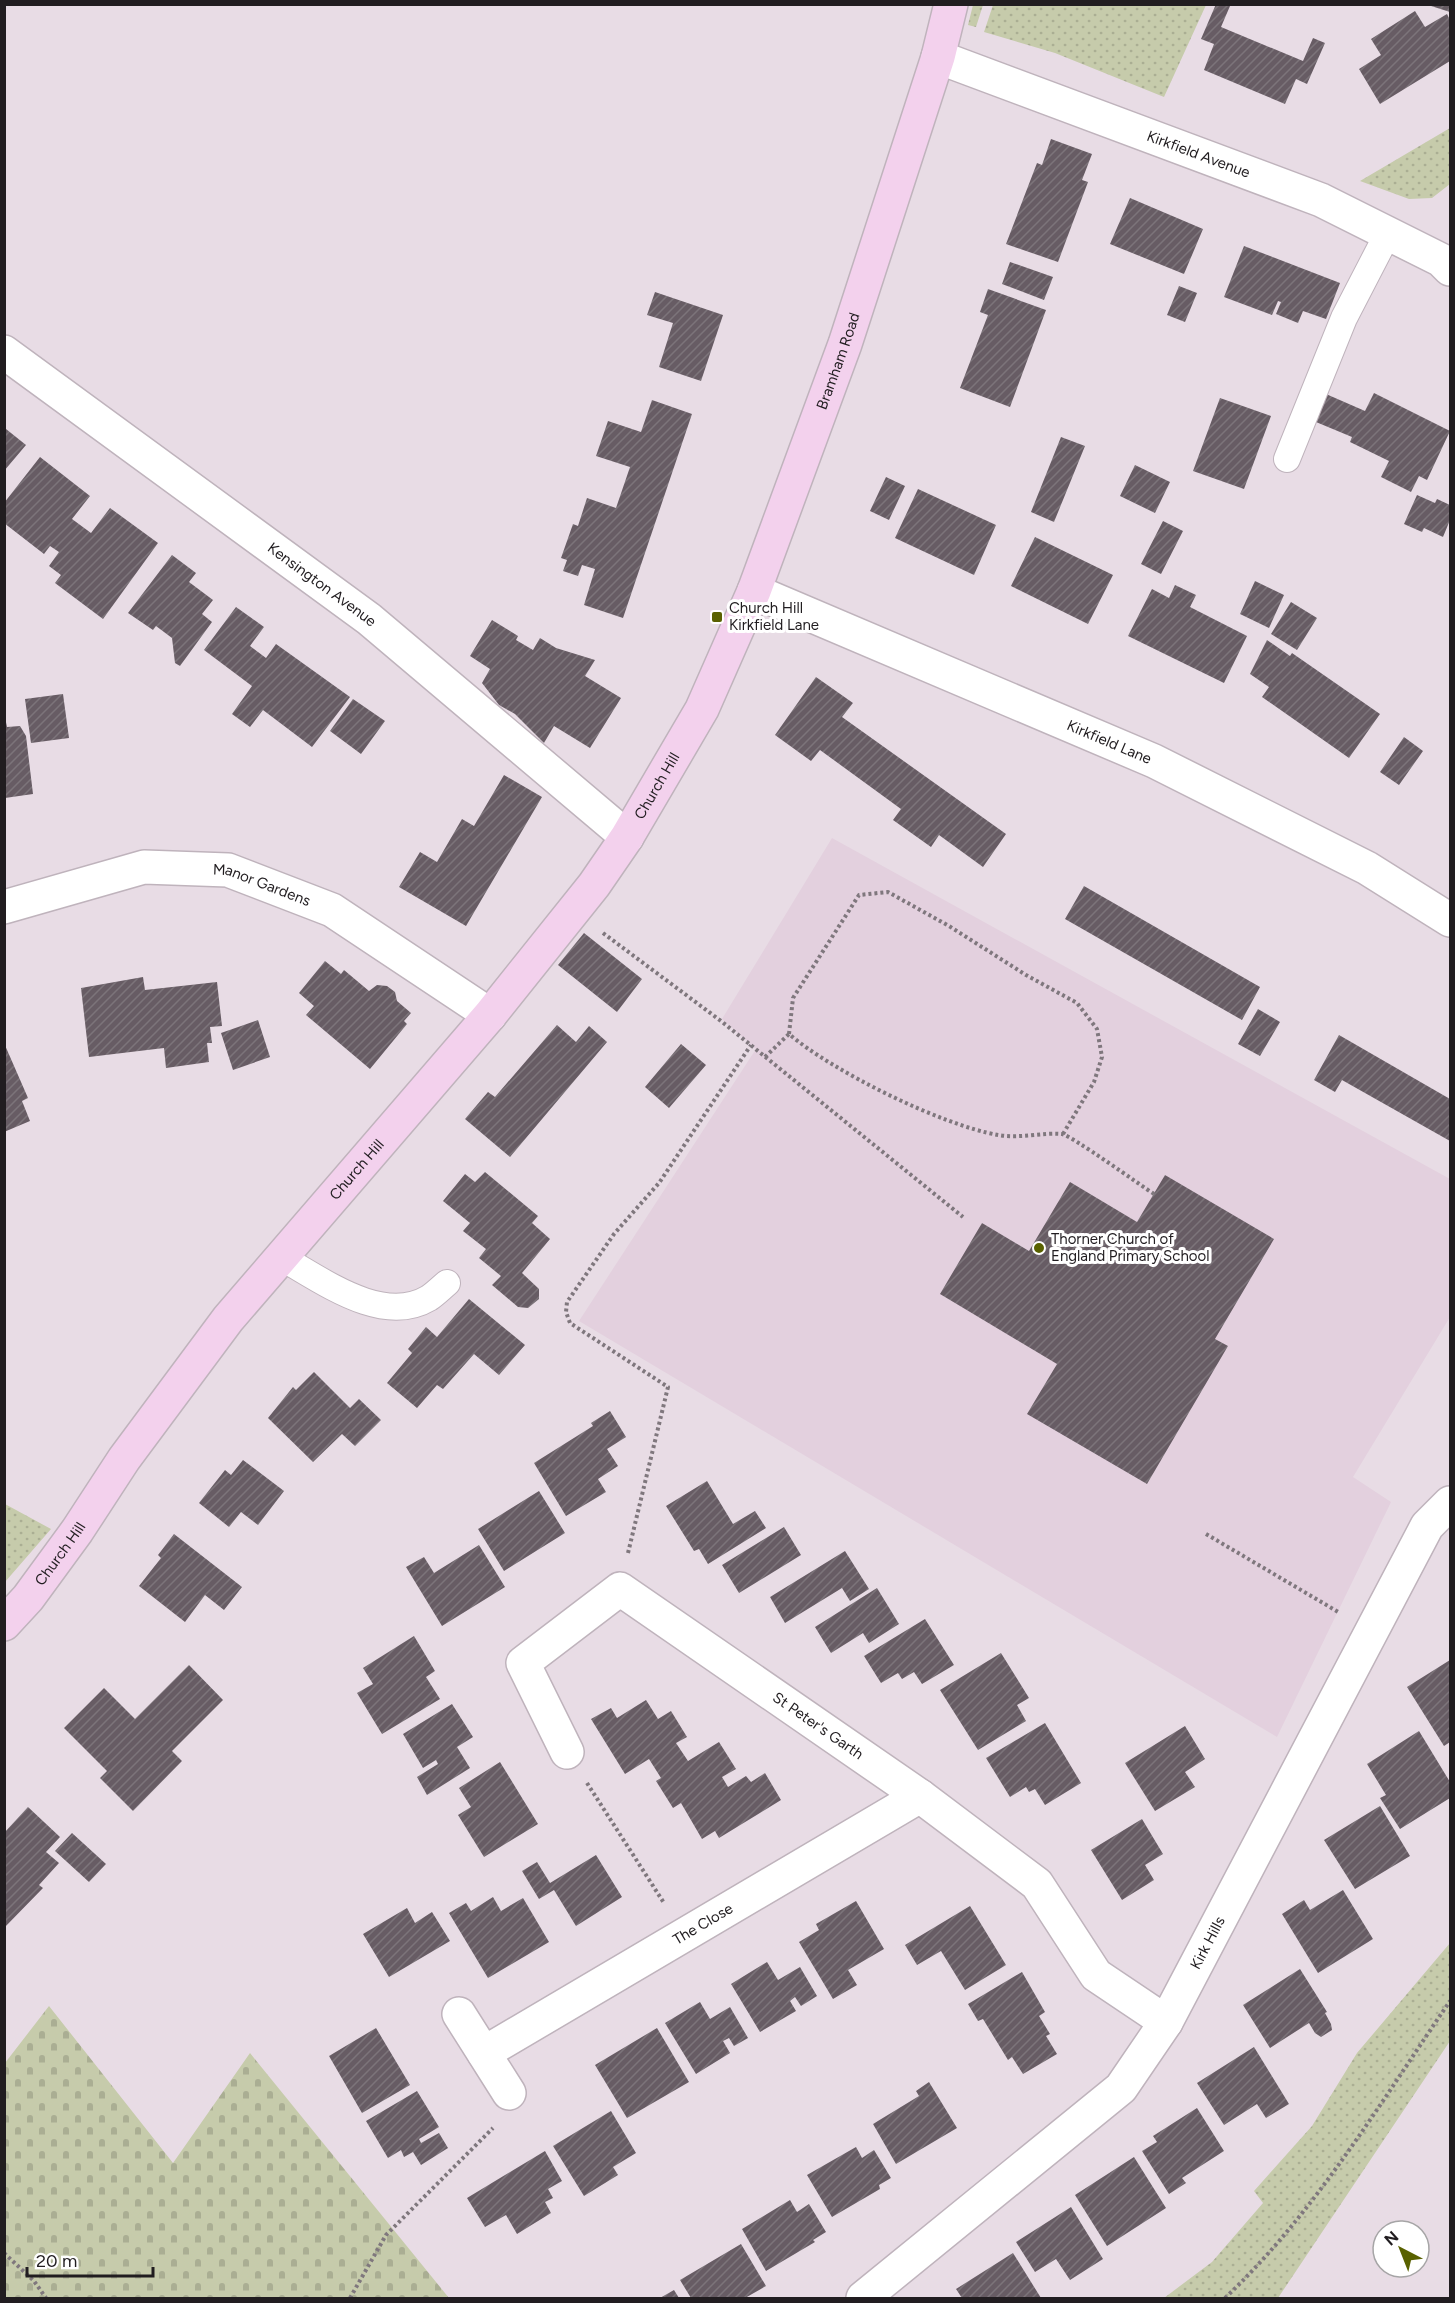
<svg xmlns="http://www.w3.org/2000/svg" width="1455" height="2303" font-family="Figtree,sans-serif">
  <defs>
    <pattern id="grass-dots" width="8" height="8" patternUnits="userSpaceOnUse" patternTransform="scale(1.5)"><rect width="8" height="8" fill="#c6cbab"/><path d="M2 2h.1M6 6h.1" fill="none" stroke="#aaae93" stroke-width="1.8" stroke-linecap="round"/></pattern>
    <pattern id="cemetery-stones" width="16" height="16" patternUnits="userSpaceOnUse" patternTransform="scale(1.5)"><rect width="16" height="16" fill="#c6cbab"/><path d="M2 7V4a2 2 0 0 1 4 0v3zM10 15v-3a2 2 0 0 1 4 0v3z" fill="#aaae93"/></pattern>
    <pattern id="building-hatch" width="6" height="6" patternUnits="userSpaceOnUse" patternTransform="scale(1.5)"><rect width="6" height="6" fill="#675c64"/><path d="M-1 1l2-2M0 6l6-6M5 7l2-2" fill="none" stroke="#7c747a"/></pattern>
  </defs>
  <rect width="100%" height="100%" fill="#e8dce5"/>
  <path fill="#e3d0de" d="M 832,838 L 1450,1179 L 1450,1317 L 1353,1477 L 1391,1502 L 1277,1737 L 579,1321 L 756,1049 L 722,1019 Z"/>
  <path fill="url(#grass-dots)" d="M 973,5 L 983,5 L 976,27 L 968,25 Z
    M 993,5 L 993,4 L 1206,5 L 1164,97 L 1055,53 L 984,32 Z
    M 1450,128 L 1450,184 L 1432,198 L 1409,199 L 1360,181 Z
    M 5,1504 L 51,1529 L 5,1582 Z
    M 1450,1943 L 1450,2041 L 1278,2298 L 1164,2298 L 1212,2262 L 1263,2203 L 1254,2191 L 1312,2126 L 1357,2053 Z"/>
  <path fill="url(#cemetery-stones)" d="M 49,2006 L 173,2163 L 250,2053 L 449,2298 L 5,2298 L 5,2063 Z"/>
  <path fill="url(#building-hatch)" d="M 1216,4 L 1230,6 L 1221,27 L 1303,61 L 1313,38 L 1325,43 L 1307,84 L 1296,79 L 1285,104 L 1204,70 L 1214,44 L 1201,39 Z
    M 1428,4 L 1450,4 L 1450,12 L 1428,5 Z
    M 1415,11 L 1425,27 L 1447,14 L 1450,20 L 1450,61 L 1380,104 L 1359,69 L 1381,55 L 1371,39 Z
    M 1051,139 L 1092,154 L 1082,180 L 1088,182 L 1058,262 L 1006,244 L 1037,163 L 1042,165 Z
    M 1130,198 L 1203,229 L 1184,274 L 1110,244 Z
    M 1244,246 L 1340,283 L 1326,319 L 1303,311 L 1298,323 L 1276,314 L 1281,302 L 1278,301 L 1272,315 L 1224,297 Z
    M 1010,262 L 1053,277 L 1044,300 L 1002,284 Z
    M 1179,286 L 1197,293 L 1185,322 L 1167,315 Z
    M 988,289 L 1046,310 L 1010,407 L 960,388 L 988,315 L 980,312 Z
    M 655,292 L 723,315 L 701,381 L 659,367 L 673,323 L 647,315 Z
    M 1374,393 L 1450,431 L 1427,480 L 1419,476 L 1411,492 L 1381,477 L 1389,461 L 1350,442 L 1352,437 L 1316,422 L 1326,394 L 1365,411 Z
    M 1220,398 L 1271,416 L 1244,489 L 1193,471 Z
    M 652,400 L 692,414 L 623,618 L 584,605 L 595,569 L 582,565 L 578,576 L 563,571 L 567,560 L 561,558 L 573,524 L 578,526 L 587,498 L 616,508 L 630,467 L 596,456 L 608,421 L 641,432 Z
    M 6,429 L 26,445 L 4,471 L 4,431 Z
    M 1061,437 L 1085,446 L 1054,522 L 1031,512 Z
    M 40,457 L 90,496 L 72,519 L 91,533 L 110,508 L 158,543 L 103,619 L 55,583 L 61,575 L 49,566 L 59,552 L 50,546 L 44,554 L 4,523 L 4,503 Z
    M 1135,465 L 1170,482 L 1155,513 L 1120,496 Z
    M 886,477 L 905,486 L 889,520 L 870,511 Z
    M 918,489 L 996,525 L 974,575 L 895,538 Z
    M 1417,495 L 1435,503 L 1437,499 L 1450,505 L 1450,520 L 1443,537 L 1424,528 L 1422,532 L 1404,524 Z
    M 1163,521 L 1183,531 L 1161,574 L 1141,564 Z
    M 1035,537 L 1113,575 L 1088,624 L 1011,586 Z
    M 172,555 L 196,573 L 189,582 L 213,600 L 202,614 L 212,622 L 180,666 L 175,663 L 172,638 L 156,626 L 153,630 L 128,613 Z
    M 1255,581 L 1284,595 L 1269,628 L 1240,614 Z
    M 1175,585 L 1196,595 L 1190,607 L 1247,636 L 1224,683 L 1128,636 L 1152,589 L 1169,598 Z
    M 1291,602 L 1317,618 L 1297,650 L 1271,634 Z
    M 236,607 L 264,627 L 250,646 L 266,658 L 276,644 L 350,697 L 312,747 L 263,710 L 250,727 L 232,714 L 252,686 L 204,650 Z
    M 492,620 L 518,636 L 516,640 L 533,650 L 540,638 L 556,648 L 595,660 L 585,676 L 621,698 L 590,748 L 554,726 L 544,743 L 515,714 L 499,705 L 482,683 L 490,669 L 470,656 Z
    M 1267,640 L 1290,656 L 1292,653 L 1380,714 L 1349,758 L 1262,697 L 1269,687 L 1250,674 Z
    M 816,677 L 853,703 L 842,717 L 1006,834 L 983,867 L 939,835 L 931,847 L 893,820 L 901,809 L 820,750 L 811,761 L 775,735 Z
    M 63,694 L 69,738 L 31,743 L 25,699 Z
    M 353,699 L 385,721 L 361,754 L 330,731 Z
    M 5,717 L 7,727 L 20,726 L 26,736 L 33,794 L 5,798 Z
    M 1404,737 L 1423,751 L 1399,785 L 1380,772 Z
    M 504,775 L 542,797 L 466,926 L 399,887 L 420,852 L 437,862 L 462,819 L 474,826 Z
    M 1084,886 L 1260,987 L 1242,1020 L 1065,919 Z
    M 584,933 L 642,979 L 617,1012 L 558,965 Z
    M 325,961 L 341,974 L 344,970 L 369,991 L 377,985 L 387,986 L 395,992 L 397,1001 L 411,1013 L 404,1021 L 407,1024 L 370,1069 L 306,1015 L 314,1006 L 299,993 Z
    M 143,977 L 145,990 L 217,982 L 222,1026 L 210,1027 L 212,1043 L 207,1043 L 209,1062 L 166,1068 L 164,1048 L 89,1057 L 81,988 Z
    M 1258,1009 L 1280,1022 L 1260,1056 L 1238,1044 Z
    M 258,1020 L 270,1057 L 233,1070 L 221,1033 Z
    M 557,1025 L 576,1042 L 589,1026 L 607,1042 L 510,1157 L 465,1119 L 488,1092 L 495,1097 Z
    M 1339,1035 L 1450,1099 L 1450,1141 L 1342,1080 L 1335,1092 L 1314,1080 Z
    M 4,1043 L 28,1098 L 22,1101 L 30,1121 L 4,1132 Z
    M 681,1044 L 706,1065 L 669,1108 L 645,1087 Z
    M 485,1172 L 538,1216 L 532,1223 L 550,1239 L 522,1273 L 539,1289 L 539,1299 L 528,1308 L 518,1307 L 492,1285 L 501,1276 L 479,1258 L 486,1249 L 463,1231 L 470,1223 L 443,1201 L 465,1174 L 475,1182 Z
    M 1165,1175 L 1274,1239 L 1215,1339 L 1228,1346 L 1147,1484 L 1027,1414 L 1057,1364 L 940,1294 L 982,1223 L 1029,1251 L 1070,1182 L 1137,1222 Z
    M 469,1299 L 525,1345 L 499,1375 L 474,1354 L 443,1389 L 437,1385 L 417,1408 L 387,1383 L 412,1353 L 408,1349 L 426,1327 L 437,1337 Z
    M 314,1372 L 350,1408 L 359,1399 L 381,1420 L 355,1446 L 342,1434 L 313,1462 L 268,1418 L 293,1387 L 296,1390 Z
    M 610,1411 L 626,1437 L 607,1449 L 618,1466 L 598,1479 L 606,1492 L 566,1516 L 534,1463 L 593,1426 L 591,1423 Z
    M 243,1460 L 284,1491 L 258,1525 L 241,1512 L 229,1527 L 199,1503 L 225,1470 L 231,1475 Z
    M 707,1481 L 733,1524 L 755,1511 L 766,1528 L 708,1564 L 699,1549 L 694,1551 L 666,1506 Z
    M 539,1491 L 565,1533 L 504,1571 L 478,1529 Z
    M 784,1527 L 801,1555 L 739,1593 L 722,1565 Z
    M 174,1534 L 242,1587 L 224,1610 L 205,1595 L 185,1622 L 139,1586 L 161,1558 L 158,1555 Z
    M 479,1545 L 505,1587 L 442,1626 L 406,1567 L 424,1557 L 434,1573 Z
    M 845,1551 L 869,1589 L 850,1601 L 842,1588 L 785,1623 L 770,1597 Z
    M 877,1588 L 899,1624 L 869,1643 L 863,1633 L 831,1653 L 815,1627 Z
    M 925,1619 L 954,1665 L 922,1684 L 914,1672 L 902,1679 L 898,1673 L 881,1683 L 864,1656 Z
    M 414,1636 L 435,1671 L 426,1677 L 440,1699 L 382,1734 L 357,1693 L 373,1684 L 363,1668 Z
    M 1001,1653 L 1029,1698 L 1017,1705 L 1026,1721 L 978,1750 L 940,1690 Z
    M 1450,1660 L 1450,1742 L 1444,1746 L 1407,1687 Z
    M 189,1665 L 223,1700 L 172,1751 L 182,1761 L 133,1811 L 100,1778 L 107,1771 L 64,1728 L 104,1688 L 135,1719 Z
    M 646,1700 L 658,1719 L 671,1711 L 687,1737 L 676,1743 L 688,1761 L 719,1742 L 736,1769 L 722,1777 L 728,1787 L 746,1776 L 751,1782 L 765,1773 L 781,1800 L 719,1838 L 715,1831 L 702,1839 L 681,1803 L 673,1808 L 656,1781 L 661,1778 L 649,1759 L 625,1774 L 591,1719 L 611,1708 L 617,1718 Z
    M 452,1704 L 473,1737 L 457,1747 L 470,1768 L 427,1795 L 417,1777 L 438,1764 L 436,1760 L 423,1768 L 403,1734 Z
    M 1045,1723 L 1081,1783 L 1045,1805 L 1035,1789 L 1029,1792 L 1026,1787 L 1010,1797 L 986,1758 Z
    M 1185,1726 L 1205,1759 L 1185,1772 L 1195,1787 L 1155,1811 L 1125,1763 Z
    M 1419,1731 L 1450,1782 L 1450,1798 L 1400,1829 L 1380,1798 L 1386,1795 L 1367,1764 Z
    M 500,1762 L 538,1824 L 484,1857 L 458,1815 L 471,1807 L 459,1788 Z
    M 1380,1806 L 1410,1856 L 1355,1889 L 1324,1840 Z
    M 28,1807 L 60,1837 L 46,1852 L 59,1863 L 39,1885 L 43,1888 L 4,1928 L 4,1833 Z
    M 1142,1819 L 1163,1854 L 1145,1865 L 1154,1880 L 1122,1900 L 1091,1850 Z
    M 72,1833 L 106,1864 L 89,1882 L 55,1851 Z
    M 596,1855 L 622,1897 L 576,1926 L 554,1890 L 539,1899 L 522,1871 L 537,1862 L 550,1883 Z
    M 1343,1890 L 1373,1939 L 1318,1973 L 1282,1914 L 1304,1900 L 1310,1910 Z
    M 493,1897 L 501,1911 L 523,1898 L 549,1942 L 488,1978 L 449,1913 L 466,1903 L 471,1911 Z
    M 856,1901 L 884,1949 L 848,1970 L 857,1985 L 833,1999 L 799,1942 L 819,1930 L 816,1924 Z
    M 970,1906 L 1006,1965 L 965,1990 L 941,1951 L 917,1965 L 905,1945 Z
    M 407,1908 L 415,1923 L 432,1912 L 450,1941 L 389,1977 L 363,1934 Z
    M 767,1962 L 778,1980 L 800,1967 L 817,1996 L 801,2006 L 795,1997 L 790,2001 L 796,2011 L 760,2032 L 731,1984 Z
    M 1300,1969 L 1327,2012 L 1325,2013 L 1331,2024 L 1332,2030 L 1321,2037 L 1315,2033 L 1309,2023 L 1270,2048 L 1243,2005 Z
    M 1022,1972 L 1045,2012 L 1039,2016 L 1050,2034 L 1046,2036 L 1057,2054 L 1023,2074 L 1012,2057 L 1008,2060 L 983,2019 L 978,2021 L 968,2004 Z
    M 700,2002 L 710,2019 L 730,2007 L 748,2038 L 734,2046 L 729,2038 L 723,2041 L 730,2053 L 696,2074 L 665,2023 Z
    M 376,2028 L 410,2085 L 362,2113 L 329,2056 Z
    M 657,2028 L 689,2082 L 627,2118 L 595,2065 Z
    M 1254,2047 L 1289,2104 L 1266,2118 L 1257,2104 L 1224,2125 L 1197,2083 Z
    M 929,2082 L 957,2128 L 896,2164 L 873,2124 L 919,2096 L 916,2091 Z
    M 417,2091 L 439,2127 L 419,2139 L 421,2143 L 439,2133 L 448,2148 L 421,2165 L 413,2152 L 404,2157 L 401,2150 L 388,2158 L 366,2121 Z
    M 1197,2108 L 1224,2151 L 1182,2178 L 1186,2183 L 1169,2194 L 1142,2151 L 1157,2142 L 1153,2136 Z
    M 611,2111 L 636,2153 L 613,2167 L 618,2175 L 584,2196 L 553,2146 Z
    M 856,2147 L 862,2158 L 874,2150 L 891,2178 L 879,2185 L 880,2189 L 832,2217 L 807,2175 Z
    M 545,2151 L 562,2181 L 548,2189 L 553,2198 L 545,2202 L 551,2213 L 517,2234 L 506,2215 L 485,2227 L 467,2198 Z
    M 1134,2157 L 1166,2208 L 1107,2246 L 1075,2195 Z
    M 790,2200 L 797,2212 L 809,2204 L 826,2232 L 813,2240 L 815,2242 L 766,2271 L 742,2229 Z
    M 1071,2207 L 1103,2259 L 1070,2280 L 1056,2259 L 1035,2272 L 1016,2242 Z
    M 741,2244 L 766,2286 L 745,2298 L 691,2298 L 680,2280 Z
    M 1013,2253 L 1041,2298 L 962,2298 L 956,2289 Z
    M 674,2290 L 679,2298 L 660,2298 Z"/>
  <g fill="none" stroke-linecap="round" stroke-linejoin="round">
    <defs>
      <path id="lane" d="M 1287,459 L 1344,318 L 1388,233
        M 282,1258 C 322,1280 382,1326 429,1298 C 435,1294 441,1288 447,1283"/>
      <g id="street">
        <path id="s1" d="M 938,57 L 1321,200 L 1441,260 L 1450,269"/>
        <path id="s2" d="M 4,352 L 369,619 L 627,837"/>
        <path id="s3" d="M 754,591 L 1154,761 L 1367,868 L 1450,920"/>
        <path id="s4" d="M 4,907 L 144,867 L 228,870 L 332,910 L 490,1015"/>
        <path id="s5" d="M 567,1752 L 523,1663 L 620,1589 L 920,1796 L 1037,1884 L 1096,1975 L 1166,2022"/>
        <path d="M 459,2014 L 509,2093"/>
        <path id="s6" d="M 484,2053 L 920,1796"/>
        <path id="s7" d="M 863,2298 L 1121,2088 L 1166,2022 L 1427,1526 L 1450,1503"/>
      </g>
      <g id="secondary">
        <path id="s8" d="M 4,1624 L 28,1598 L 77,1531 L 124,1459 L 228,1319 L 490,1015 L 594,885 L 627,837 L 702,709 L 754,591 L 845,344 L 938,57 L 951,4"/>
      </g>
    </defs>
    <use href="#lane" stroke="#bfb3bc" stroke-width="28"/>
    <use href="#street" stroke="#bfb3bc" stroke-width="36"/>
    <use href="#secondary" stroke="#bfb3bc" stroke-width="36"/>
    <path stroke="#7f777d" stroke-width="4" stroke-dasharray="3 3" stroke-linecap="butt" d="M 603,933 L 721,1021 L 963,1217
      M 765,1057 L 789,1034
      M 1063,1134 L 1094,1082 L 1102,1057 L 1097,1029 L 1077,1003 L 1026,975 L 949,926 L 888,892 L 859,895 L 793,998 L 789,1034 C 832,1071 941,1125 998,1135 C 1019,1139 1044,1132 1062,1134 C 1072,1136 1140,1185 1154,1194
      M 1206,1534 L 1340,1613
      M 628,1553 L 668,1387 L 570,1323 L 566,1312 L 567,1302 L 614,1234 L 659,1183 L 751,1045
      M 587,1783 L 664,1903
      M 4,2253 L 34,2281 L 46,2298
      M 350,2298 L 386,2235 L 493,2128
      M 1225,2298 C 1315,2213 1380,2103 1450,2001"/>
    <use href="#lane" stroke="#fff" stroke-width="26"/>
    <use href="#street" stroke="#fff" stroke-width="33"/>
    <use href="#secondary" stroke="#f3d1ed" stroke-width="33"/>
  </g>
  <g fill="#596100" stroke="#fff" stroke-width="2">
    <rect x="711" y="611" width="12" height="12" rx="3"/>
    <circle cx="1039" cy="1248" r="6"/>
  </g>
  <g text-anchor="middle" stroke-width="6" stroke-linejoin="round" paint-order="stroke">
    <g font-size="15" fill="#211d20" stroke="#fff">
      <text dy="5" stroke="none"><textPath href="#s1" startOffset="278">Kirkfield Avenue</textPath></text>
      <text dy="5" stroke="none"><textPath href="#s8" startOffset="1527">Bramham Road</textPath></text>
      <text dy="5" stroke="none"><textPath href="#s2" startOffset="394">Kensington Avenue</textPath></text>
      <text dy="5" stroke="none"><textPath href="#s3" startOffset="386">Kirkfield Lane</textPath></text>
      <text dy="5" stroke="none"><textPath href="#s8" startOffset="1064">Church Hill</textPath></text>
      <text dy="5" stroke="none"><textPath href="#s4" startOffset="266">Manor Gardens</textPath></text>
      <text dy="5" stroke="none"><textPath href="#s8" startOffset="576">Church Hill</textPath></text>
      <text dy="5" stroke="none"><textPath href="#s8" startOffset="90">Church Hill</textPath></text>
      <text dy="5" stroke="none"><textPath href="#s5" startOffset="462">St Peter's Garth</textPath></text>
      <text dy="5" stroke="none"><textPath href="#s6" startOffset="254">The Close</textPath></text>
      <text dy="5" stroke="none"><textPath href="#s7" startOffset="502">Kirk Hills</textPath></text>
    </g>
    <g font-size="15" fill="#211d20" stroke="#fff" text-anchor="start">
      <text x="729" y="613">Church Hill<tspan x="729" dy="17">Kirkfield Lane</tspan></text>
      <text x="1051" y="1244">Thorner Church of<tspan x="1051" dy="17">England Primary School</tspan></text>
    </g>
  </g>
  <rect width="1455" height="2303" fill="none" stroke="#211d20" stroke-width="12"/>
  <g transform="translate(1401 2249) rotate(318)"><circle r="28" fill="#ffffff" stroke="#a6a5a6" stroke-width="1.5"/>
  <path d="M0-4.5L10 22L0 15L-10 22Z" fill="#596100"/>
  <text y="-9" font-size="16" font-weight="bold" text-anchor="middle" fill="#211d20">N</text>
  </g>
  <path d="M27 2267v9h126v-9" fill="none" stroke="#211d20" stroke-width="3"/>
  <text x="36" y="2267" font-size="18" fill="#211d20" stroke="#ffffff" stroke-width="4.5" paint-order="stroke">20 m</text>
</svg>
